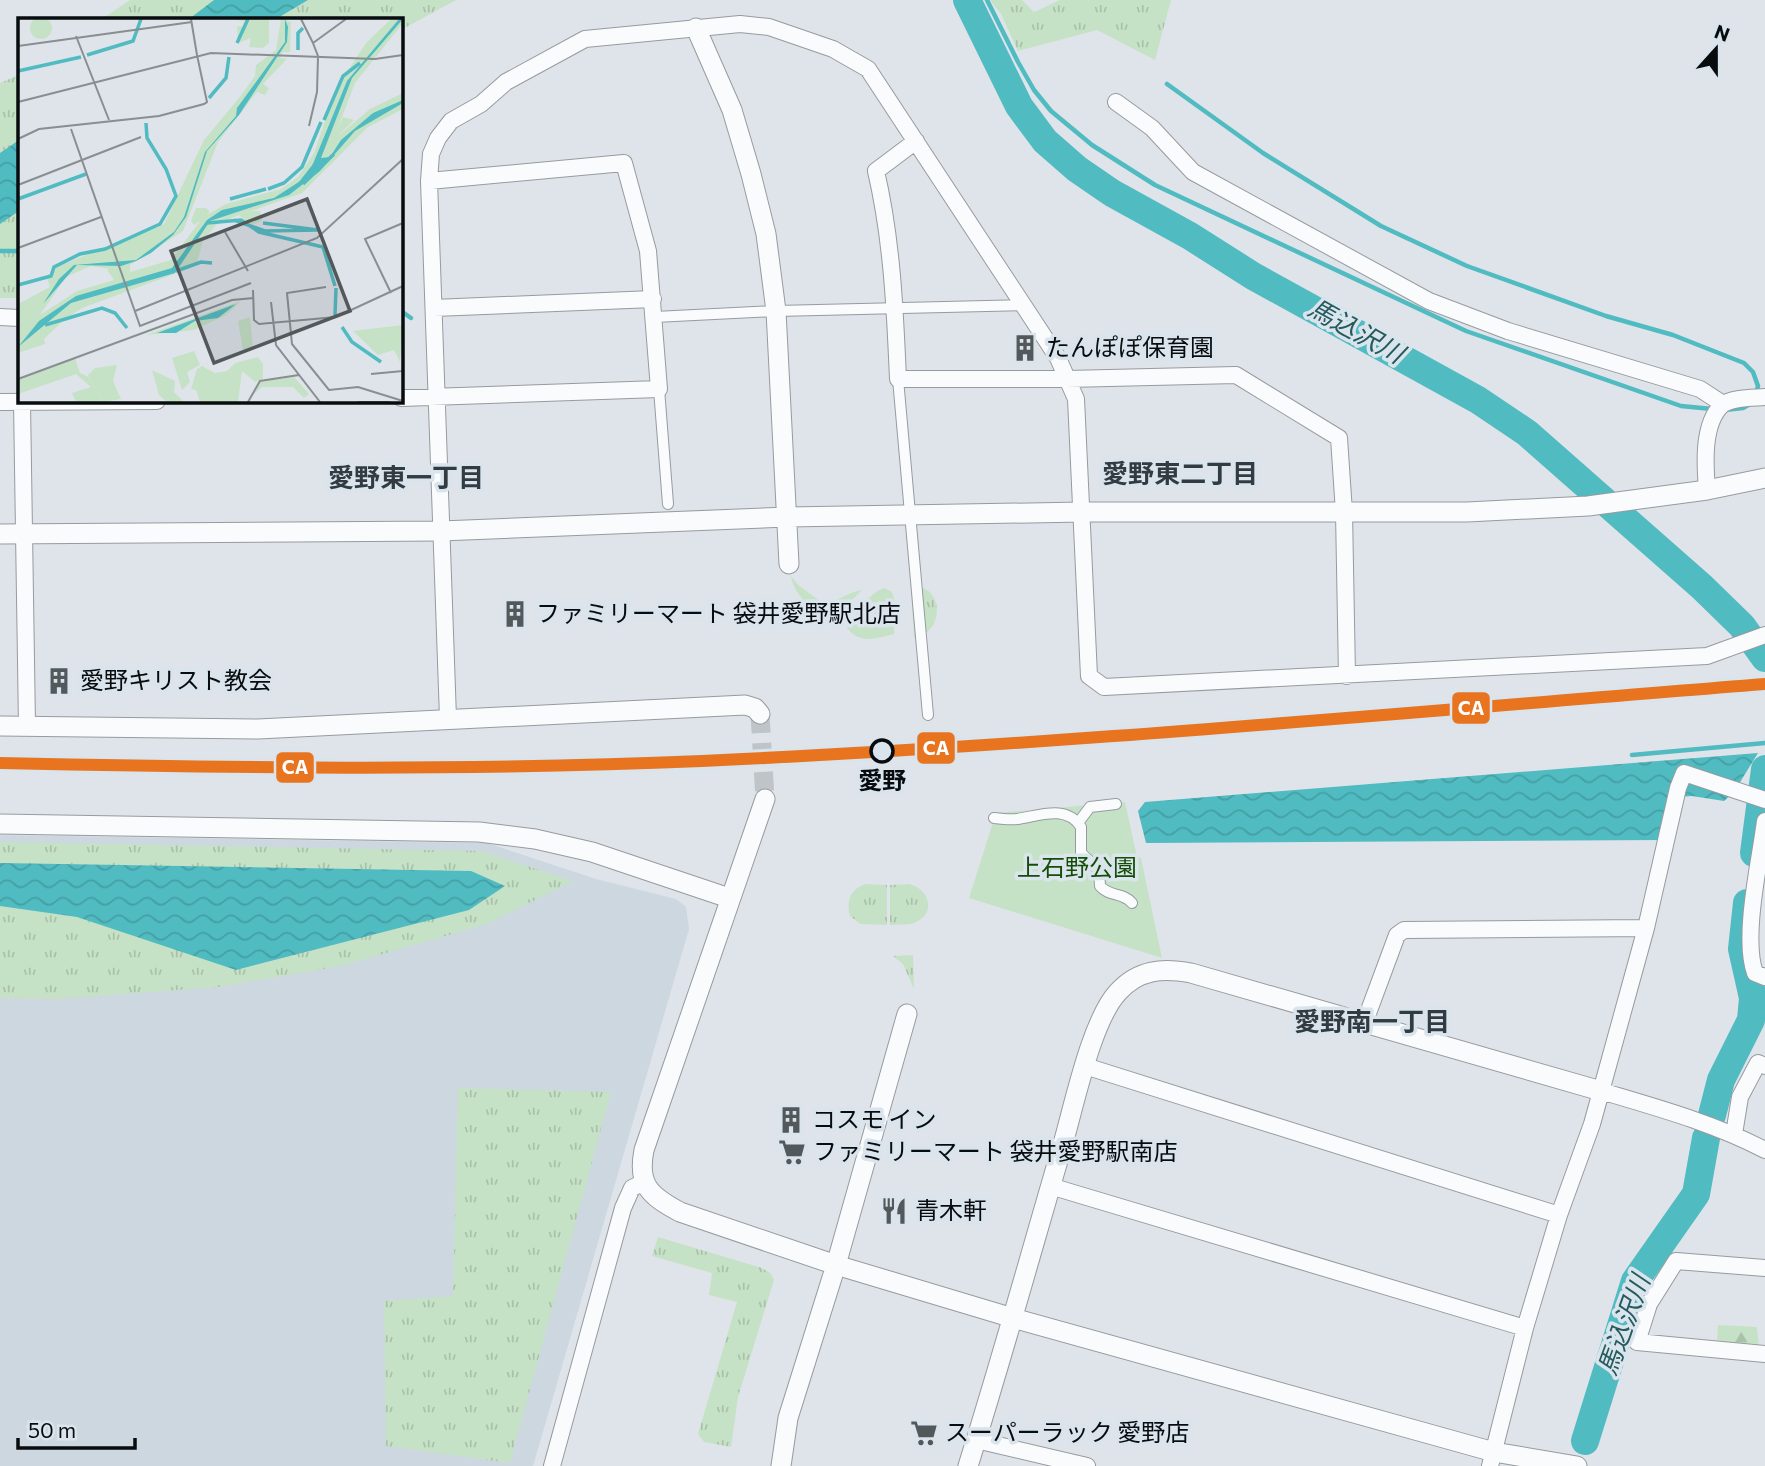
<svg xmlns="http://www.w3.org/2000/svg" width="1765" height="1466" font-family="Commissioner,'Noto Sans JP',sans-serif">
  <defs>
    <pattern id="grass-tufts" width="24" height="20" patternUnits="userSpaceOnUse" patternTransform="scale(1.75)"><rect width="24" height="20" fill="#c6e2c6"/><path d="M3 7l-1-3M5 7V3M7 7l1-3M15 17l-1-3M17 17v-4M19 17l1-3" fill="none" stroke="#a9c1a9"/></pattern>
    <pattern id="forest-firs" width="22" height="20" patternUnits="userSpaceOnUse" patternTransform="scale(1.75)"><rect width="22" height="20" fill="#c6e2c6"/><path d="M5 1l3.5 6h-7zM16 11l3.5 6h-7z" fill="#a9c1a9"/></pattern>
    <pattern id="water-waves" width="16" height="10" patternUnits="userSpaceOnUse" patternTransform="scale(1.75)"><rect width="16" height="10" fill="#50bbc1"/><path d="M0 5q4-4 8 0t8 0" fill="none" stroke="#44a0a5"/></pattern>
  </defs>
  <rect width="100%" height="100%" fill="#dee4e9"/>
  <path fill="#ccd7e0" d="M 0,835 L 487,843 L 596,879 L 676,899 L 686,907 L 689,929 L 533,1466 L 0,1466 Z"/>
  <path fill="url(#grass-tufts)" d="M 130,0 L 456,0 L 401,30 L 401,19 L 102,19 Z
    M 990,0 L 1022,0 L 1034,12 L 1060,0 L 1171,0 L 1155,60 L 1097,30 L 1018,51 L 1001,14 Z
    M 19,75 L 19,298 L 0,298 L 0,83 Z
    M 791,576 L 798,585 L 823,603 C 838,602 848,592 862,590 L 842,610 L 834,624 C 817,612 794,598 791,576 Z
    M 911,586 C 945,584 945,633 914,638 Z
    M 884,588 L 892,592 L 896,606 L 894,634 C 876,638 860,645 847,628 L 849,623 C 859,611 870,592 884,588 Z
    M 0,842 L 481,851 L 573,881 L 487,924 L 341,966 L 218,987 L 55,999 L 0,998 Z
    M 866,884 L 887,885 L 887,925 L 860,924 L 850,916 C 846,901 850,889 866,884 Z
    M 909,884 C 927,888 937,910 918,921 C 911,926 899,924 890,925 L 890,885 Z
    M 913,955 L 914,989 L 903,964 L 893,956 Z
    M 458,1088 L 611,1092 L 510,1463 L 386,1446 L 384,1301 L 453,1296 Z
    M 658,1237 L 762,1268 L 771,1274 L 774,1280 L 738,1397 L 731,1447 L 704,1442 L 698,1434 L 737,1302 L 709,1295 L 712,1273 L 652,1256 Z"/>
  <path fill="url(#forest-firs)" d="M 1718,1325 L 1757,1327 L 1759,1348 L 1717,1340 Z"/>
  <path fill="#c6e2c6" d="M 1125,802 L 1137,857 L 1141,858 L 1162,958 L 969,898 L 996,813 Z"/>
  <path fill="url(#water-waves)" d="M 214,0 L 308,0 L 276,19 L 189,19 Z
    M 19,140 L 19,211 L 0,224 L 0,153 Z
    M 1758,753 L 1734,792 L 1724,801 L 1692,796 L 1667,798 L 1663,840 L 1146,843 L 1138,811 L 1145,802 Z
    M 0,863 L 471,871 L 505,886 L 469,910 L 236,970 L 77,917 L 0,906 Z"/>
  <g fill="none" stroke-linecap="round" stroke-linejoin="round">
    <path stroke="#50bbc1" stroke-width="4.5" d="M 987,0 L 1018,62 L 1034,90 L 1051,111 L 1092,145 L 1155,185 L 1466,331 L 1681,406 L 1712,409
      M 1167,84 L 1263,153 L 1381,226 L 1467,266 L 1606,316 L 1673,335 L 1744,363 L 1753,372 L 1758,386 L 1756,394
      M 0,251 L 19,251
      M 401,311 L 411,318
      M 1725,410 L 1743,408 L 1750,404
      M 1632,755 L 1765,743"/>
    <path stroke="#50bbc1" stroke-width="28" d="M 967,0 L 1019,106 L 1045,141 L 1077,169 L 1112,193 L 1190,236 L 1253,276 L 1478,400 L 1527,433 L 1702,587 L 1742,626 L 1765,658
      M 1754,853 L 1765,769
      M 1712,1115 L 1721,1080 L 1751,1020 L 1753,998 L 1742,949 L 1747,903
      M 1585,1441 L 1635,1281 L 1696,1194 L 1706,1138"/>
    <path stroke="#bec4c8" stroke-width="19" stroke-dasharray="19 10" stroke-linecap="butt" d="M 760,714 L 765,799"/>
    <defs>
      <path id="pedestrian" d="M 655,317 L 776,311 L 1024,305
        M 898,379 L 928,715
        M 659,389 L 668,504
        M 994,818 C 1002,819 1010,820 1017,819 C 1039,816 1066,804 1081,827 L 1081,853 L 1099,870 L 1100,886 C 1109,897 1123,892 1132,903
        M 1078,823 L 1090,807 L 1116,804"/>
      <path id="minor" d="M 1116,102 L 1152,128 L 1193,172 L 1429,301 L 1508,331 L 1700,389 L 1723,404
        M 916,141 L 876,171 C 892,240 895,309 898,379 L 1067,379 L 1236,375 L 1339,438 L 1344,512 L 1347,676
        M 434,308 L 653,299
        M 0,317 L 19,318
        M 401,398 L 659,389 L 648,251 L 624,163 L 429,181
        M 0,402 L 157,401
        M 22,402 L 27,726
        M 1707,490 C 1705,465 1702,424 1722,405 C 1732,397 1753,398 1765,397
        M 448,718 L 429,181 L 431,154 L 438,138 L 451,121 L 481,104 L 506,82 L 585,39 L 740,24 L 769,27 L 833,49 L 868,69 L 1058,358 L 1076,399 L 1089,676 L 1104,687 L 1707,656 L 1765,635
        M 1765,821 C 1760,861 1742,937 1755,973 L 1765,977
        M 1646,928 L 1678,788 L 1684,773 L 1765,800
        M 1364,1024 L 1397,935 L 1404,930 L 1646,928 L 1592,1124 L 1559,1215 L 1525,1328 L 1490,1466
        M 1085,1066 L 1559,1215
        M 1601,1091 C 1658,1108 1713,1123 1765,1150
        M 1734,1134 L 1740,1097 L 1758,1063 L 1765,1066
        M 1050,1186 L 1525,1328
        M 1765,1268 L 1676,1261 L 1649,1304 L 1637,1342 L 1765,1354
        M 976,1440 L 1087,1466
        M 552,1466 L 623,1208 L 632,1188 L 644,1182"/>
      <path id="tertiary" d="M 696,28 L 732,110 L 751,174 L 766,234 L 776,311 L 789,564
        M 0,534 L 441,531 L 788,517 L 1083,512 L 1467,512 L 1588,506 L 1707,490 L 1765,478
        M 0,726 L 258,729 L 745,705 L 755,708 L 760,714
        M 765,799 L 644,1150 C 637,1185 650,1196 680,1212 L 836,1265 L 1013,1318 L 1494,1452 L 1577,1466
        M 0,824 L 479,832 L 535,839 L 592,852 L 729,898
        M 781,1466 L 788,1418 L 836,1265 L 907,1014
        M 968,1466 C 1002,1358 1032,1249 1064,1140 C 1075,1101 1092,1020 1118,992 C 1139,969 1163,968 1191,973 L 1601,1091"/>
    </defs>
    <use href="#pedestrian" stroke="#979b9f" stroke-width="12"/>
    <use href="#minor" stroke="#979b9f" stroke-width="18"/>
    <use href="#tertiary" stroke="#979b9f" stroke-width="21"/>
    <use href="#pedestrian" stroke="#fafbfc" stroke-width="10"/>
    <use href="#minor" stroke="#fafbfc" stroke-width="16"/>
    <use href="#tertiary" stroke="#fafbfc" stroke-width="19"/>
    <defs>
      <path id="rail-1" d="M 0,763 C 234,768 468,771 702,761 C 1057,745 1411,712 1765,684"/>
    </defs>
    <use href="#rail-1" stroke="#dae4ed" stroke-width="18"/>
    <use href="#rail-1" stroke="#e87420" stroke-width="12"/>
  </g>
  <defs>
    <symbol id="building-bare" viewBox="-9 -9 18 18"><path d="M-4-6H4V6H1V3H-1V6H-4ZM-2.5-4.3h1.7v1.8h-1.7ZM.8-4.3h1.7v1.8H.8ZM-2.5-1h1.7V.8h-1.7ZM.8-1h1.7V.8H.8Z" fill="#53585b" stroke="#dae4ed" stroke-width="2.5" paint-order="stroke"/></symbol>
    <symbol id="supermarket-bare" viewBox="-9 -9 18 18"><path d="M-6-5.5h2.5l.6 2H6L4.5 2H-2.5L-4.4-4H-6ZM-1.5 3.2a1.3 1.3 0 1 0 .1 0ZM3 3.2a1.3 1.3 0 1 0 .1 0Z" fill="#53585b" stroke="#dae4ed" stroke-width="2.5" paint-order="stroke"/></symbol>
    <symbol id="restaurant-bare" viewBox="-9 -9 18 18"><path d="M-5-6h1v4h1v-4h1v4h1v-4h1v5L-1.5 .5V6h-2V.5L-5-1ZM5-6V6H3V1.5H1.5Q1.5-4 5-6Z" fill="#53585b" stroke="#dae4ed" stroke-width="2.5" paint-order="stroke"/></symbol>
  </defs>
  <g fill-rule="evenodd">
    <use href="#building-bare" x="1006" y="329" width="38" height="38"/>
    <use href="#building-bare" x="496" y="595" width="38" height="38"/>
    <use href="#building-bare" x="40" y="662" width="38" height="38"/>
    <use href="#building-bare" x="772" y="1101" width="38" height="38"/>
    <use href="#supermarket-bare" x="773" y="1133" width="38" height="38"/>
    <use href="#restaurant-bare" x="875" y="1192" width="38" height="38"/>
    <use href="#supermarket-bare" x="905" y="1414" width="38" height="38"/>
  </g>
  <circle fill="#dae4ed" stroke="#080c0e" stroke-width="3.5" cx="882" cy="751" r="11"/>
  <g text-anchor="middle" stroke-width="7" stroke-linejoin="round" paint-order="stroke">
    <g font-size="24" fill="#080c0e" stroke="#dae4ed" text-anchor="start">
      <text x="1046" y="356">たんぽぽ保育園</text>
      <text x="536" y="622">ファミリーマート 袋井愛野駅北店</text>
      <text x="80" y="689">愛野キリスト教会</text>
      <text x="812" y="1128">コスモ イン</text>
      <text x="813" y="1160">ファミリーマート 袋井愛野駅南店</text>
      <text x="915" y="1219">青木軒</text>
      <text x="945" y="1441">スーパーラック 愛野店</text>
    </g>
    <g font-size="24" font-weight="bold" fill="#080c0e" stroke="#dae4ed">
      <text x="882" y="789">愛野</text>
    </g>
    <g font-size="24" fill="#154d07" stroke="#dae4ed">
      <text x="1077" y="876">上石野公園</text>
    </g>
    <g font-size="26" font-style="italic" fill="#265b5e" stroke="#dae4ed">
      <text transform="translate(1356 331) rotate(29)" y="9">馬込沢川</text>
      <text transform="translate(1624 1325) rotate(-70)" y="9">馬込沢川</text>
    </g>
    <g font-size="26" font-weight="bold" fill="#333b42" stroke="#dae4ed">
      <text x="1180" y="483">愛野東二丁目</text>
      <text x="406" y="487">愛野東一丁目</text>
      <text x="1372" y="1031">愛野南一丁目</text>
    </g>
  </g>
  <g transform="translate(18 18)">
    <rect width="385" height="385" fill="#dee4e9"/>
    <path d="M 214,1 L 251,1 L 251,25 L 245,30 L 231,29 L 233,20 L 220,25 L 219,8 L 225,9 L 226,3 ZM 263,1 L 273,4 L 272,34 L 265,34 L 262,40 L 269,41 L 245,66 L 251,70 L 247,77 L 239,74 L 200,124 L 165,213 L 112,247 L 112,254 L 153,242 L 182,203 L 176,207 L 173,203 L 178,190 L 188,190 L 192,194 L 189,197 L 208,186 L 263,171 L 280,159 L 296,135 L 319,69 L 348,25 L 373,1 L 385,1 L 385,5 L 337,65 L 319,112 L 325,99 L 336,102 L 319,119 L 352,91 L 385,75 L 385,91 L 350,109 L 284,175 L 233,193 L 242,193 L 244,203 L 233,207 L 221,197 L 198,207 L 185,223 L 178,248 L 64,290 L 46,302 L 26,321 L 27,326 L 0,335 L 0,286 L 32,269 L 29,260 L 38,249 L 146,206 L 186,122 L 221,80 L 237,58 L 238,47 L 258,32 ZM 73,248 L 92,251 L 89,252 L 96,262 L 59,273 L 22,297 L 48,259 ZM 223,283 L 208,297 L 176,312 L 128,317 ZM 232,299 L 235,330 L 225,332 L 220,303 ZM 176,333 L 182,347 L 169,354 L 172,364 L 164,372 L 154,340 ZM 57,340 L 62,355 L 71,359 L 86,384 L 58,384 L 54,375 L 73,369 L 58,356 L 0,376 L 0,361 ZM 276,359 L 291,376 L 286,380 L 275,369 L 244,369 L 232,379 L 242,364 Z" fill="#c6e2c6" fill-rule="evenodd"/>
    <path d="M12 10a11 11 0 1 1 22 0a11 11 0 1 1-22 0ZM 385,307 L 382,344 L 376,332 L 360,337 L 335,313 ZM 240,339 L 245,346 L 245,361 L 237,364 L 224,353 L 220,384 L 182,384 L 178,372 L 173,371 L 179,351 L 184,348 L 197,355 L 209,353 L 217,345 ZM 99,347 L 95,363 L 103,381 L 86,384 L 70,357 L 77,350 ZM 134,352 L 157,363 L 156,374 L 166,384 L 149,384 L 141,377 Z" fill="#c6e2c6"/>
    <path d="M 267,1 L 270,9 L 269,24 L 221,97 L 189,133 L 168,199 L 155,217 L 133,235 L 118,243 L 103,248 L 59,247 L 25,286 L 41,261 L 56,247 L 118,242 L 156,214 L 166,199 L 187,134 L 218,98 L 219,90 L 267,24 ZM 381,1 L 385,1 L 334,60 L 303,140 L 312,139 L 323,122 L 355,95 L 385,82 L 385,85 L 337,113 L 302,153 L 271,177 L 192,203 L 157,255 L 53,285 L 0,329 L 21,303 L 58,278 L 154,250 L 189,202 L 204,192 L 256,180 L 290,158 L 329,63 ZM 218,286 L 200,300 L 177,303 L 158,315 L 139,315 Z" fill="#50bbc1"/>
    <path fill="none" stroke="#50bbc1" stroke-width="3.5" d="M 219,25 L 230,1M 280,32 L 280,15 L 285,10M 69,37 L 115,23 L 123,1M 0,53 L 63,39M 191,80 L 208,60 L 211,39M 306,102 L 325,58 L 342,45M 285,166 L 316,136M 280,168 L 298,145M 250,171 L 266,165 L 284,149 L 303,104M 0,181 L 68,156M 212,181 L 248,171M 216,202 L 247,213 L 300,212 L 245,205M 189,205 L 223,202 L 241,214 L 305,229 L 317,268M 158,253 L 183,244 L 194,245M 0,267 L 33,258 L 36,249 L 62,236 L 87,231 L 142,206 L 158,178 L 148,151 L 129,120 L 128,105M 317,297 L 318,270M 27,307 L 84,290 L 97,295 L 109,310M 324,309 L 334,324 L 363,344"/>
    <path fill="none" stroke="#888e91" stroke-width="2" d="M 173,1 L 179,37M 283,1 L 295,25M 58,18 L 91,102M 0,28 L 174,4M 300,38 L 295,25 L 328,1M 0,84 L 193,35 L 357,41 L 385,37M 291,108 L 299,74 L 300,39M 53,111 L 122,308 L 233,265M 0,121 L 21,111 L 141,98 L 186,86 L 189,84 L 179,37M 0,167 L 123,119M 207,214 L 230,253M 0,230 L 83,199M 308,269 L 269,275 L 274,326 L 311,372 L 340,369 L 385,383M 235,272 L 236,302 L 241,306 L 318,299 L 385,268M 373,275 L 347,221 L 385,205M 253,284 L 258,327 L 302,384M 117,293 L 299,220 L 385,141M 353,356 L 385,353M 0,361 L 214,282 L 236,280M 230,384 L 242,363 L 281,357M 340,384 L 372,384"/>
    <path fill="#53585b" fill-opacity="0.15" stroke="#53585b" stroke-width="3.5" d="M 289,181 L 332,293 L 196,345 L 153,233 Z"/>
    <rect width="385" height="385" fill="none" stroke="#080c0e" stroke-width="3.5"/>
  </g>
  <g stroke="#dae4ed" stroke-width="2.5">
    <rect x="1451" y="691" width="40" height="34" rx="7" fill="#e87420"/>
    <rect x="916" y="731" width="40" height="34" rx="7" fill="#e87420"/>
    <rect x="275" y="751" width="40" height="33" rx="7" fill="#e87420"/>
  </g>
  <g font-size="19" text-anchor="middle" font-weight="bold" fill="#fff">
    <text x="1471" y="715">CA</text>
    <text x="936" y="755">CA</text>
    <text x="295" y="774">CA</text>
  </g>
  <g transform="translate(1716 49) rotate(21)" stroke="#dae4ed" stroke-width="5" paint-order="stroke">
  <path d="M0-5L12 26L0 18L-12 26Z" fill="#080c0e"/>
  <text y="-10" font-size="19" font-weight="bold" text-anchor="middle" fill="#080c0e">N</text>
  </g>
  <path d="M18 1438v10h117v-10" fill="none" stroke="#080c0e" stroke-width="3.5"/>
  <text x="28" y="1438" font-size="21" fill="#080c0e" stroke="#dae4ed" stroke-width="5" paint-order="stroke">50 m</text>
</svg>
